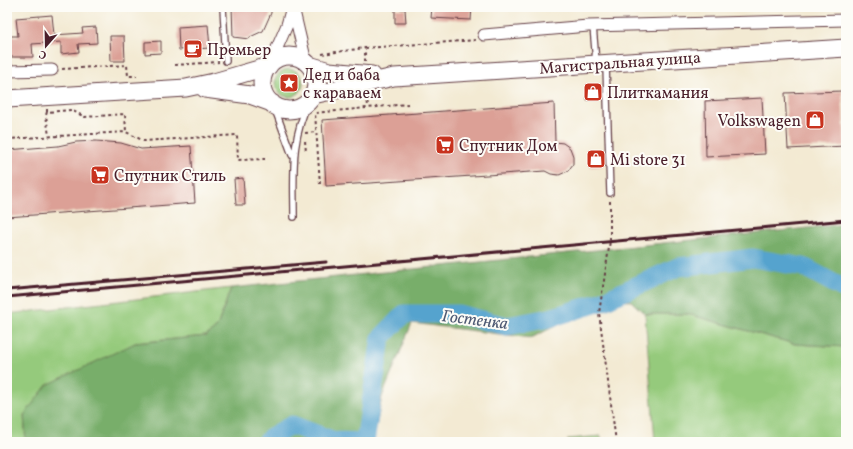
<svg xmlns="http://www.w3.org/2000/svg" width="853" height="449" font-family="Vollkorn,serif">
  <rect width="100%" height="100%" fill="#fdfcf7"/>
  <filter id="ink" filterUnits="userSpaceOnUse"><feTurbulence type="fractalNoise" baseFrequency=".025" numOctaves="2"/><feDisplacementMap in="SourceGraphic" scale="8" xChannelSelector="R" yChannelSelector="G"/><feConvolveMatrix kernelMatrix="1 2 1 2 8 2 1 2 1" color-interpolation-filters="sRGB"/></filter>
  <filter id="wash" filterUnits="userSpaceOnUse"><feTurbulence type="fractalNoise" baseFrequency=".012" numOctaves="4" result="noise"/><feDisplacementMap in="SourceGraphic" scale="16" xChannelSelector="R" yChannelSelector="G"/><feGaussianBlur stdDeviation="0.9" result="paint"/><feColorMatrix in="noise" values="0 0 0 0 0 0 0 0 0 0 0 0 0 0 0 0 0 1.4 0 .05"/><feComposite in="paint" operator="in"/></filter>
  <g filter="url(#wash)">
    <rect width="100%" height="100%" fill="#f3ead3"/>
    <path fill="#95ca7b" stroke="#707453" d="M275 83a14 14 0 1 1 28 0a14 14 0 1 1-28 0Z
      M 231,288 L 217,327 L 206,336 L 135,343 L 24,415 L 26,442 L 7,442 L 7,314 Z
      M 645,314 L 688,314 L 795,344 L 846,347 L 846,442 L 655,442 Z
      M 601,436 L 602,442 L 568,442 L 568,439 Z"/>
    <path fill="#78ae6b" stroke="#61664b" d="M 846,224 L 846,347 L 795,344 L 688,314 L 645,314 L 631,301 L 609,300 L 531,338 L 412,323 L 382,397 L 373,442 L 26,442 L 24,415 L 47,385 L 135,343 L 206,336 L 217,327 L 231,288 Z"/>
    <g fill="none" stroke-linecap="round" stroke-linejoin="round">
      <path stroke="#55a3ce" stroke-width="19" d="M 267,442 L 271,437 L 292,425 L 334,441 L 365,442 L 381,338 L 404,314 L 458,314 L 507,326 L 550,318 L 601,302 L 678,267 L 753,258 L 804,267 L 846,290"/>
    </g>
    <g id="blocks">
      <path fill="#dca096" d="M 232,7 L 271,7 L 271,13 L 263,31 L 250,37 L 249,39 L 233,37 Z
        M 432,7 L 472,7 L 471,20 L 431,18 Z
        M 395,9 L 405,9 L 406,23 L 395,23 Z
        M 52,15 L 54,35 L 83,33 L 82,28 L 96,27 L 97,43 L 78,44 L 79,52 L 61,54 L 61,42 L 32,44 L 33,57 L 7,57 L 7,36 L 18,36 L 16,18 Z
        M 208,25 L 210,48 L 179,50 L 178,27 Z
        M 110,36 L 124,36 L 125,61 L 111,61 Z
        M 161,41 L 161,53 L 145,54 L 145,42 Z
        M 587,85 L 600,85 L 600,100 L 587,100 Z
        M 842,91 L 845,146 L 788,149 L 785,93 Z
        M 762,98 L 765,154 L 706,157 L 705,101 Z
        M 554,103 L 555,142 L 563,143 L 570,148 L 573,156 L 573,164 L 568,171 L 559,175 L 551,174 L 545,171 L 326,186 L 322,120 Z
        M 96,141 L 121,143 L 141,149 L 191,146 L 195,203 L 7,217 L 7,150 L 58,146 L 76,142 Z
        M 600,151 L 602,166 L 591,167 L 590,152 Z
        M 243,178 L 245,205 L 236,205 L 234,179 Z"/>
    </g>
  </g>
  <g filter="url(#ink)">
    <use href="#blocks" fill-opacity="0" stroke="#633d44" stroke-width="1"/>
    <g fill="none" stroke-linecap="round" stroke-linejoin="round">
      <defs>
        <path id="service" d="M 223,7 L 226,61
          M 593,26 L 596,62
          M 606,65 L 610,193
          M 273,104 L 292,155
          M 294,217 C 294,173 290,140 310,99"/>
        <path id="minor" d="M 293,7 L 306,62
          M 484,35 L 588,26 L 846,20
          M 270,64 L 287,25 L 292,7
          M 7,71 L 52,70"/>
        <path id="primary" d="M262 83a27 27 0 1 1 54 0a27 27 0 1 1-54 0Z
          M 309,65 L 329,71 L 372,75
          M 205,89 L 250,95 L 272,103
          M 313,95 L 394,77 L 846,48
          M 7,99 L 186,88 L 214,82 L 269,66"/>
      </defs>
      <use href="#service" stroke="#633d44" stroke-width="8"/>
      <use href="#minor" stroke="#633d44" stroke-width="13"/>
      <use href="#primary" stroke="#633d44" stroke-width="19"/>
      <path stroke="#633d44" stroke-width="2" stroke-dasharray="3 3" stroke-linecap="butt" d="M 365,48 L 476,40
        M 322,54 L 365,48 L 365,62
        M 258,55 L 265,48
        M 175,65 L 219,62
        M 62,69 L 127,65 L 128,76 L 137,76
        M 367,96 L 368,107
        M 47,109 L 47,112 L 71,110 L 85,117 L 125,114 L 126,132
        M 47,112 L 46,115 L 49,136
        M 305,133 L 316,132
        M 7,139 L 126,132 L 144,141 L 237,135 L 238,160 L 265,159
        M 305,141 L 306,152
        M 320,184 L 315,113 L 408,104
        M 610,201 L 610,241 L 599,313 L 616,442"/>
      <use href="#service" stroke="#fff" stroke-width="5.5"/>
      <use href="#minor" stroke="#fff" stroke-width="11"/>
      <use href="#primary" stroke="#fff" stroke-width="17"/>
      <path stroke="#4a1f2b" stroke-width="3" d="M 7,290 L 326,262
        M 7,297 L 846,220"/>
    </g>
  </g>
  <defs>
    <symbol id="cafe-square" viewBox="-11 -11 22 22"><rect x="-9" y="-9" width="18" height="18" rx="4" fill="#c8321e" stroke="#fdfcf7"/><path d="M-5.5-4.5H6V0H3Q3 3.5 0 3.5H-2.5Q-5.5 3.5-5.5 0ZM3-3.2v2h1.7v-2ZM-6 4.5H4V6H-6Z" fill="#fff"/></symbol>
    <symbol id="sight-square" viewBox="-11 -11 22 22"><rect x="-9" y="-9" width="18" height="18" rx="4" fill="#c8321e" stroke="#fdfcf7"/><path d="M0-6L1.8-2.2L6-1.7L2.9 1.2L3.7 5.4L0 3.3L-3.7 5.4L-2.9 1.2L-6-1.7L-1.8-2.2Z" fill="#fff"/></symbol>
    <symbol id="shop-square" viewBox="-11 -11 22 22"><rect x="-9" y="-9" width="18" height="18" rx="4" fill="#c8321e" stroke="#fdfcf7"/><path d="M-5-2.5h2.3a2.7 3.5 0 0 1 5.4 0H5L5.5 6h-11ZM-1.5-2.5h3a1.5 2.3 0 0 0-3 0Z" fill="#fff"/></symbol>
    <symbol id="supermarket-square" viewBox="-11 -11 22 22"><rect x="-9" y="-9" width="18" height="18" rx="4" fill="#c8321e" stroke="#fdfcf7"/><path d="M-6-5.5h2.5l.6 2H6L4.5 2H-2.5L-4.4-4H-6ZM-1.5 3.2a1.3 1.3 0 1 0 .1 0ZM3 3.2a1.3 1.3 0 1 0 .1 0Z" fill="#fff"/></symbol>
  </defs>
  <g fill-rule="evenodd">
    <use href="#cafe-square" x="182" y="38" width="22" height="22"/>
    <use href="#sight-square" x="278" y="72" width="22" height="22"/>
    <use href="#shop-square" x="582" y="81" width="22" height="22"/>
    <use href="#shop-square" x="804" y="109" width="22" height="22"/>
    <use href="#supermarket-square" x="434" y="134" width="22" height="22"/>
    <use href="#shop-square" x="585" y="148" width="22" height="22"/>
    <use href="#supermarket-square" x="89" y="164" width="22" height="22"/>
  </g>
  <g text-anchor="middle" stroke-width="4" stroke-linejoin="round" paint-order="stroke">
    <g font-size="16" fill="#4a1f2b" stroke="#fdfcf7" text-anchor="start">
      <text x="207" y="55">Премьер</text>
      <text x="303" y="80">Дед и баба<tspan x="303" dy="18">с караваем</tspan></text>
      <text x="607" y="98">Плиткамания</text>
      <text x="801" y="126" text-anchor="end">Volkswagen</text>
      <text x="459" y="151">Спутник Дом</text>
      <text x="610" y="165">Mi store 31</text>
      <text x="114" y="181">Спутник Стиль</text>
    </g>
    <g font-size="16" fill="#4a1f2b" stroke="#fdfcf7">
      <text transform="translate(620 62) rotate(-4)" y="6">Магистральная улица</text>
    </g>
    <g font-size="17" font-style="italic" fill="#4f5a74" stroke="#fdfcf7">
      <text transform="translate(475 319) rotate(7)" y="6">Гостенка</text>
    </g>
  </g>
  <rect width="853" height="449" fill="none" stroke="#fdfcf7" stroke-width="24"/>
  <g transform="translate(46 46) rotate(200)" stroke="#fdfcf7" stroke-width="3" paint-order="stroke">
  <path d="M0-3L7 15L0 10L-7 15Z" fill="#4a1f2b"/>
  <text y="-6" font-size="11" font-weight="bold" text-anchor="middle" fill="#4a1f2b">С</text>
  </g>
</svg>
